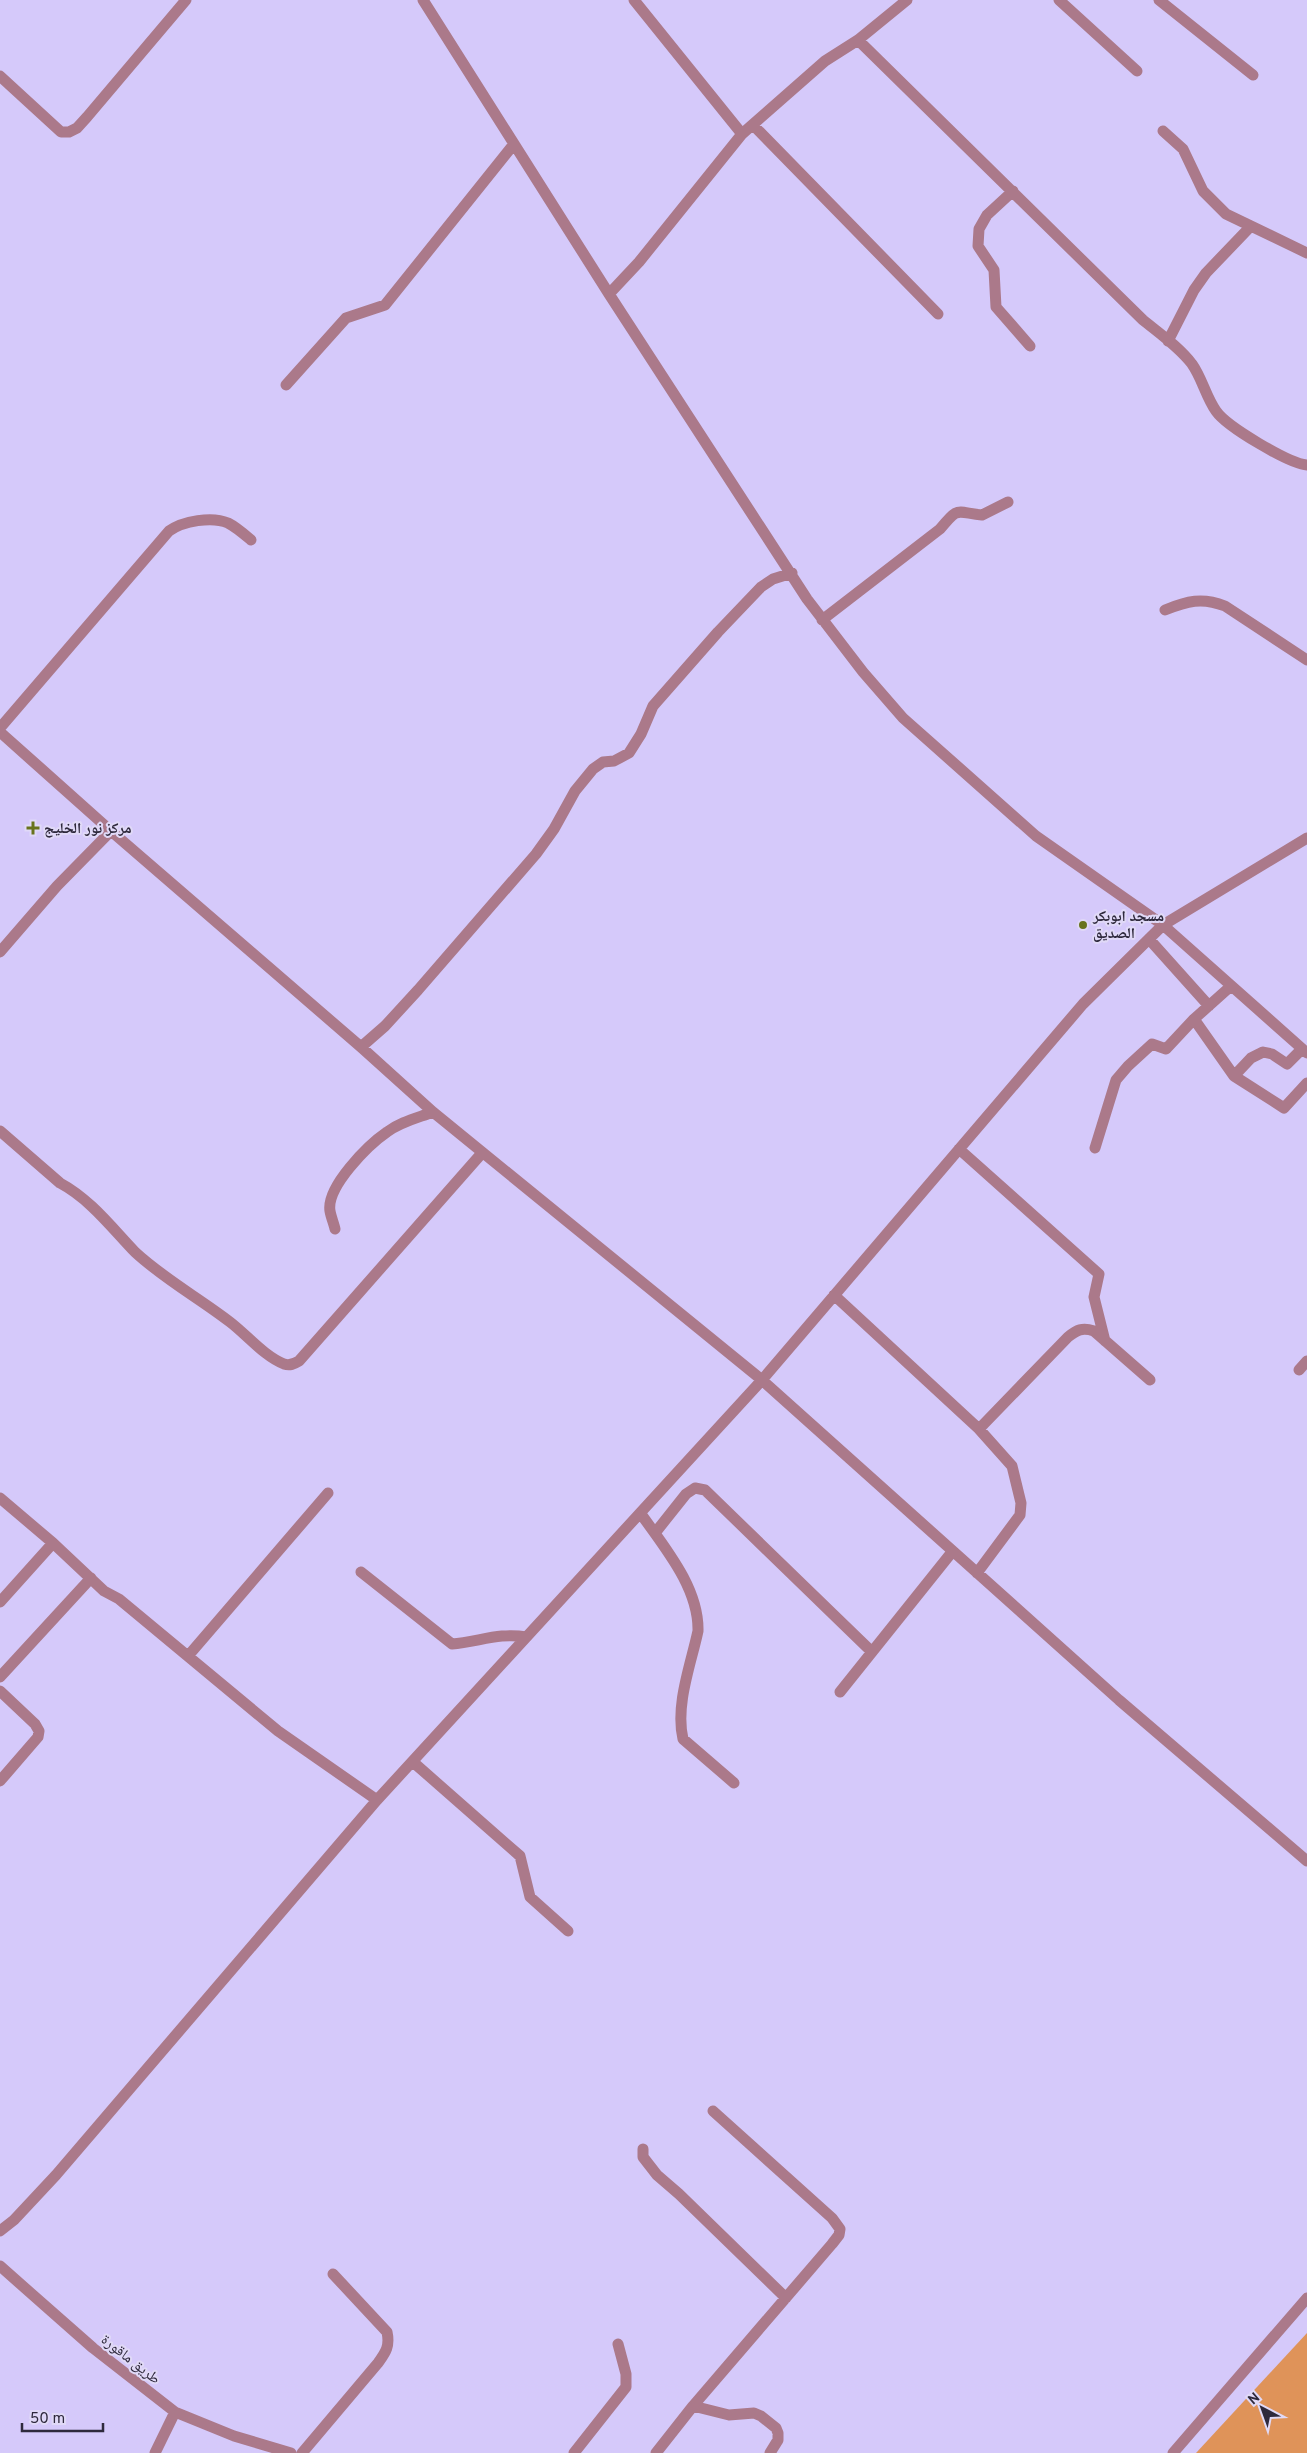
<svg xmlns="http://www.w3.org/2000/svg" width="1307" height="2453" font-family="Overpass,'Noto Naskh Arabic',sans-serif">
  <rect width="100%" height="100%" fill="#d5c9fa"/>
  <path fill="#df9359" d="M 1307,2333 L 1307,2453 L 1196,2453 Z"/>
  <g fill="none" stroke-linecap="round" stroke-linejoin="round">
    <path stroke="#ab798a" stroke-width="11" d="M 423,0 L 609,294 L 807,599 L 863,672 L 903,718 L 1036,836 L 1163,925 L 1307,1053
      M 634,0 L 742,134
      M 1059,0 L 1137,71
      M 1159,0 L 1253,75
      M 858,40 L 1143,320 C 1159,333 1179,347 1192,364 C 1202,378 1206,397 1216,411 C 1227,427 1290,464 1307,465
      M 0,76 L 61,132 L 69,132 L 77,128 L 87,117 L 186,0
      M 753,125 L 938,314
      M 1163,131 L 1183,149 L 1203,191 L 1226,214 L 1307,253
      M 1013,191 L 987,215 L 979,229 L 978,246 L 994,270 L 996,307 L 1030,346
      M 609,294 L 639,262 L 742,134 L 825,61 L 858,40 L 907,0
      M 1168,341 L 1194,290 L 1206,273 L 1251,226
      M 286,385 L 346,318 L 385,305 L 514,144
      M 1165,610 C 1187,601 1202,597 1225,606 L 1307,660
      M 822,620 L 940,529 C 959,506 955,512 982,515 L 1008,502
      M 0,728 L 169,531 C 183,521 212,516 228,523 C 236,527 244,534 251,540
      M 0,732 L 111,831 L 361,1047 L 433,1112 L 762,1380 L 1119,1700 L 1307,1861
      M 1149,939 L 1209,1006
      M 0,952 L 57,886 L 111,831
      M 1231,986 L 1194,1019 L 1234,1076
      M 361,1047 L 385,1026 L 418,990 L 536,854 L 554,829 L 575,791 L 593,769 L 603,762 L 614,761 L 629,753 L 641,734 L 653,706 L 718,632 L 761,587 L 773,579 L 792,573
      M 1302,1049 L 1287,1064 L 1272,1054 L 1263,1052 L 1251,1058 L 1234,1076 L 1284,1108 L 1307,1083
      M 0,1131 L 60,1183 C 90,1199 112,1228 135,1252 C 164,1279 199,1298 230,1322 C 247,1335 264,1356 284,1364 C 290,1366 294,1364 299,1361 L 482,1153
      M 1095,1148 L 1116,1080 L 1128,1066 L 1152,1044 L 1166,1049 L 1194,1019
      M 959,1149 L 1099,1274 L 1094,1297 L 1105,1341
      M 335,1229 C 334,1224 331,1217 330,1211 C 326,1187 368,1145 387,1132 C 400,1122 417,1118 433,1112
      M 834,1295 L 979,1429 L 1012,1466 L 1021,1503 L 1020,1515 L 977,1573
      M 1299,1370 L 1307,1361
      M 979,1429 L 1068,1337 C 1077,1330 1082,1327 1094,1331 L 1150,1380
      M 0,1498 L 53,1543 L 104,1591 L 119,1599 L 278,1731 L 377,1800
      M 641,1514 C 665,1548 699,1588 698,1631 C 691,1664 675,1705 683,1739 L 734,1783
      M 655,1533 L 686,1494 L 695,1488 L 705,1490 L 872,1652
      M 361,1572 L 452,1644 C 478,1642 500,1632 526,1637
      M 0,1602 L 53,1543
      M 188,1656 L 328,1493
      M 0,1677 L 91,1578
      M 0,1691 L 35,1724 L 39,1731 L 38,1737 L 0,1781
      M 840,1692 L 952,1552
      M 413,1762 L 520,1856 L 530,1897 L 568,1931
      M 643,2149 L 643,2157 L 657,2175 L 679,2194 L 786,2298
      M 0,2231 L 14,2220 L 56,2175 L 377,1800 L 762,1380 L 1083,1004 L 1163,925 L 1307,838
      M 0,2266 L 93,2348 L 175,2412 L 234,2436 L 291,2453
      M 693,2406 L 729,2415 L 754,2413 L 761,2416 L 776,2428 L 778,2433 L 778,2440 L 770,2453
      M 155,2453 L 175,2412
      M 302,2453 L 378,2363 C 386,2352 390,2346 387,2332 L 333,2274
      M 574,2453 L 626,2387 L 626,2374 L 618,2344
      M 656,2453 L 693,2406 L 832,2244 L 839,2235 L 840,2229 L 832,2218 L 713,2111
      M 1173,2453 L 1307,2298"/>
  </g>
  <g fill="#68731d" stroke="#e0d9f7" stroke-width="2">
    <path d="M30.5 820.5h5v5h5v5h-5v5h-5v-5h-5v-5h5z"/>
    <circle cx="1083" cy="925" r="5"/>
  </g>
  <g text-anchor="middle" stroke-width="4" stroke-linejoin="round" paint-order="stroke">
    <g font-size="15" font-weight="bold" fill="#2e293c" stroke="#e0d9f7" text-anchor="start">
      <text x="44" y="833">مركز نور الخليج</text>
      <text x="1093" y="921">مسجد ابوبكر<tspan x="1093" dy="17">الصديق</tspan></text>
    </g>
    <g font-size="15" fill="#2e293c" stroke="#e0d9f7">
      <text transform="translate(131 2359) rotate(38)" y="5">طريق ماقورة</text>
    </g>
  </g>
  <g transform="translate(1262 2408) rotate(319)" stroke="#e0d9f7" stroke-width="4" paint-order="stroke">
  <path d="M0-4L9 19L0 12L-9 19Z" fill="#2e293c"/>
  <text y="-8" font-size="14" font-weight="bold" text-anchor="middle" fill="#2e293c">N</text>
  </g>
  <path d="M22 2423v8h81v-8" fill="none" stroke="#2e293c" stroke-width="2.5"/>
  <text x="30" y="2423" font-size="15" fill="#2e293c" stroke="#e0d9f7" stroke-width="4" paint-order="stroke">50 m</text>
</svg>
